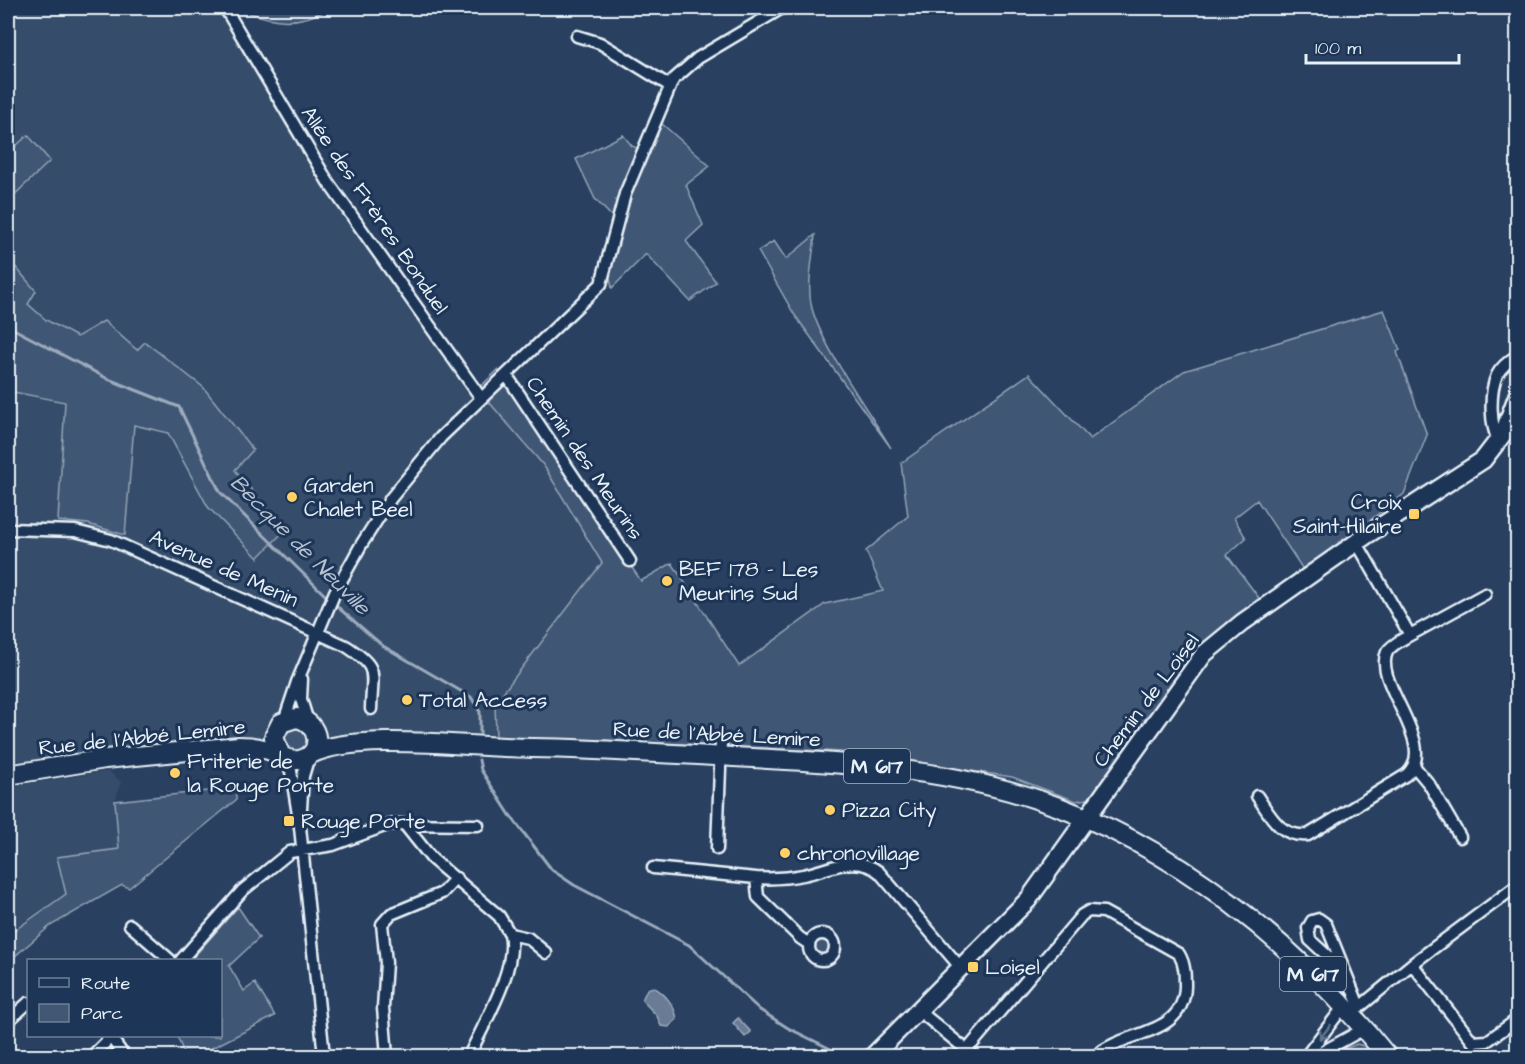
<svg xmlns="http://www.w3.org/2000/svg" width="1525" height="1064" font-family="'Architects Daughter',sans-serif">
  <rect width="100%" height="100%" fill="#294061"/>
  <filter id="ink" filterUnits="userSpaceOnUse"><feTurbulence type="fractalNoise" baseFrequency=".0167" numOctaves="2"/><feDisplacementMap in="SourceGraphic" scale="12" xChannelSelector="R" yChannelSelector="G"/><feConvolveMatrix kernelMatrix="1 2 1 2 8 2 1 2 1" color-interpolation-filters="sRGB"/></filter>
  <g filter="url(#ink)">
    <path fill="#364d6b" d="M 8,8 L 229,8 L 333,182 L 489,402 L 544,466 L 602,563 L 495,703 L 496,739 L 299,739 L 8,768 Z
      M 109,771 L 121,782 L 115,801 L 119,849 L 57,857 L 66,894 L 8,932 L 8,787 Z"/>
    <path fill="#415774" stroke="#94a4b6" stroke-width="1.5" d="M 229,8 L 331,8 C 297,26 274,23 239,9 L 234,14 Z
      M 661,123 L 710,166 L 686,185 L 703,225 L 686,241 L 716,282 L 690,301 L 646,254 L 612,288 L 609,274 L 619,224 L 595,199 L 576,159 L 623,135 L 632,146 L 650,154 Z
      M 28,135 L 50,161 L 8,201 L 8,153 Z
      M 815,235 C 813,258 807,281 811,304 C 818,341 870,413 891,448 L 794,314 L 758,251 L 774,241 L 786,259 Z
      M 8,258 L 36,291 L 28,304 L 46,320 L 77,337 L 104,321 L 137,350 L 145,342 L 203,387 L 253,450 L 235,470 L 285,530 L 258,558 L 208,507 L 168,433 L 134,425 L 125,535 L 88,524 L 58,521 L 65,402 L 8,391 Z
      M 1384,310 L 1400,350 L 1397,352 L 1427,435 L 1404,494 L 1304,571 L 1257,500 L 1234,518 L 1246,538 L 1227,555 L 1259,598 L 1208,641 L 1093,798 L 1076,801 L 1012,777 L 843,752 L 598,740 L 496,739 L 495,703 L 602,563 L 544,466 L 489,402 L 480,387 L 498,370 L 641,581 L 672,563 L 739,666 L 825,604 L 883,591 L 866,551 L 908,516 L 901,463 L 1029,374 L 1090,439 L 1184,371 Z
      M284 739a12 12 0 1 1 24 0a12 12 0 1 1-24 0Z
      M 236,788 L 236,800 L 129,888 L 122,885 L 50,926 L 8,962 L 8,935 L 66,894 L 57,857 L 119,849 L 115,801 Z
      M 238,907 L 259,938 L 229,966 L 244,991 L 255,983 L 275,1016 L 196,1056 L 185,1056 L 177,1036 L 220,1036 L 220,960 L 191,960 Z
      M813 948a8 8 0 1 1 16 0a8 8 0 1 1-16 0Z
      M 1357,1044 L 1367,1047 L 1375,1056 L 1330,1055 Z"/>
    <path fill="#6b7c95" stroke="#9dabbd" stroke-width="1.5" d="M 653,987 C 665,993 675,1006 677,1019 L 669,1027 L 661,1026 L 657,1016 L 642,1000 L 647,989 Z
      M 738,1018 L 751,1032 L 745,1037 L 733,1023 Z"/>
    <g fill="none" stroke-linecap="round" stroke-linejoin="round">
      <path stroke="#9dabbd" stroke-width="3" d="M 8,326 L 108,379 L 179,407 L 220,492 L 329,599
        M 334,604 L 383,646 L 471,697 L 480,712 L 480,733
        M 479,760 L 481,770 L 510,815 L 552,870 L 574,885 L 689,945 L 760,1010 L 788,1028 L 845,1056"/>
      <defs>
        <path id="street" d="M 225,8 L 328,182 L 481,398
          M 577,36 L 600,43 L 670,86
          M 507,376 L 630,561
          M 1499,442 C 1490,426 1489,393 1497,375 C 1501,367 1510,360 1518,355
          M 8,529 L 75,531 L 111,540 L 346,646 C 380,668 372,672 371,709
          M 1410,635 L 1485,594
          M 302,679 L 301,699 L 308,722
          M 284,721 L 297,682 L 335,592 L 361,545 L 391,498 L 441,437 L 601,284 L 625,194 L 673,80 L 698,58 L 782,8
          M 285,758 L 291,771 L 300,827 L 324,1056
          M 1414,766 L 1429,784 L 1460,837
          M 1257,796 C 1270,815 1280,838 1308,835 L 1406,775 C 1441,746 1372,683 1387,652 C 1392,644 1402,640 1410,635 L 1357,543
          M 301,809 L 303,776 L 309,756
          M 405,825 L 432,859 L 499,916 L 510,934 L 528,938 L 546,953
          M 717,849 L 721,742
          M 653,868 L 756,878 L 758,897 L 800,938 L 809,944
          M 756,878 C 772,879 788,878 803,875 C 829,870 855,853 879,872 L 961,968
          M 130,925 L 170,960
          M809 947a13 13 0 1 1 26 0a13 13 0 1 1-26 0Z
          M 181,960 L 242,891 L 290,852 L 333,845 L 390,824 L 478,825
          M 1412,964 L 1473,1042 L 1487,1041 L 1518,1019
          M 1344,971 L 1310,940 L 1308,928 L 1312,921 L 1319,919 L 1326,924 L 1359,1006
          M 918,1010 L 974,1056
          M 1351,1014 L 1412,964 L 1518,885
          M 8,1021 L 28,1003
          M 110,1036 L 124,1056
          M 967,1050 L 1082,915 L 1089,911 L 1104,912 L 1179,954 C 1185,964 1185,975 1185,986 C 1184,1038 1124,1029 1096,1056
          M 92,1056 L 112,1036
          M 387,1056 L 383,1008 L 386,963 L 382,924 L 391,914 L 442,893 L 456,878
          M 469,1056 C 483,1025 518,968 510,934
          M 1306,1056 L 1344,1006
          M 1315,1056 L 1364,1029"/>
        <path id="secondary" d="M 873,1056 L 1028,900 L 1204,654 L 1243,622 L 1367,535 L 1483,460 L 1503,434 L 1518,394"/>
        <path id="primary" d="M 311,754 C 357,731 478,748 533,748 C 600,749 667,754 733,757 C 835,762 938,767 1036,799 C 1175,844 1296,944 1387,1056
          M 8,775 L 105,759 L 239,746 C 249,746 258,747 268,750 C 278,753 288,762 299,760 C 325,755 320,721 296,718 L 281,723 L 274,737 L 280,754"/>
      </defs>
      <use href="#street" stroke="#e8f1f8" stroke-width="15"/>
      <use href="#secondary" stroke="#e8f1f8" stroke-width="21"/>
      <use href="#primary" stroke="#e8f1f8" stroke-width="22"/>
      <use href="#street" stroke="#1d3557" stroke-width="10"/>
      <use href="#secondary" stroke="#1d3557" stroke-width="16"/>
      <use href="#primary" stroke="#1d3557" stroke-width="18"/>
    </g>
    <defs><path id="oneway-shaft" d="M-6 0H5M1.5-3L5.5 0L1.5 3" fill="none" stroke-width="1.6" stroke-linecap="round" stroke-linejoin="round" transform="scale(1.5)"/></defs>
    <use stroke="#64778f" href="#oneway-shaft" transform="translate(1325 1032) rotate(128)"/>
  </g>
  <g fill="#ffd166" stroke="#1d3557" stroke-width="2">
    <circle cx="292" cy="497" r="6"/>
    <rect x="1408" y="508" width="12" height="12" rx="3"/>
    <circle cx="667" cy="581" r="6"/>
    <circle cx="407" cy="700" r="6"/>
    <circle cx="175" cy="773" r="6"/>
    <circle cx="830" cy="810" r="6"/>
    <rect x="283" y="815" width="12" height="12" rx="3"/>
    <circle cx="785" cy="853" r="6"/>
    <rect x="967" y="961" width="12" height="12" rx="3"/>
  </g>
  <g text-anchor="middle" stroke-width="6" stroke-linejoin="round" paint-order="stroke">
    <g fill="#1d3557" stroke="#abb9c8" stroke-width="1.5">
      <rect x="844" y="749" width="66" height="34" rx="4.5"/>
      <rect x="1280" y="957" width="66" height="34" rx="4.5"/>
    </g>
    <g font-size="20" font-weight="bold" fill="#e8f1f8">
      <text x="877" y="773">M 617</text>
      <text x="1313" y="981">M 617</text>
    </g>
    <g font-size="21" fill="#e8f1f8" stroke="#1d3557">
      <text transform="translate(375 210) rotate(56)" y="7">Allée des Frères Bonduel</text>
      <text transform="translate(585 458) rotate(56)" y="7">Chemin des Meurins</text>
      <text transform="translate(224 568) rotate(24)" y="7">Avenue de Menin</text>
      <text transform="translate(1146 700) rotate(-53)" y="7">Chemin de Loisel</text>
      <text transform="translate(717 734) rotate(3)" y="7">Rue de l'Abbé Lemire</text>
      <text transform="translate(142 737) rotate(-6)" y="7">Rue de l'Abbé Lemire</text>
    </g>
    <g font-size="21" fill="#e8f1f8" stroke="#1d3557" text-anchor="start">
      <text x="304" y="492">Garden<tspan x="304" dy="24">Chalet Beel</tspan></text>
      <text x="1402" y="509" text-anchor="end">Croix<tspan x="1402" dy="24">Saint-Hilaire</tspan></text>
      <text x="679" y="576">BEF 178 - Les<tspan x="679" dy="24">Meurins Sud</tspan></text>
      <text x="419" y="707">Total Access</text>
      <text x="187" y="768">Friterie de<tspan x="187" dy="24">la Rouge Porte</tspan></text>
      <text x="842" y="817">Pizza City</text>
      <text x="301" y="828">Rouge Porte</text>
      <text x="797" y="860">chronovillage</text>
      <text x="985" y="974">Loisel</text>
    </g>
    <g font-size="22" font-style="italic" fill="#b6c2d0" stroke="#1d3557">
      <text transform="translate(301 544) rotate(45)" y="8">Becque de Neuville</text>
    </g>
  </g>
  <rect width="1525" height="1064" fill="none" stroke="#1d3557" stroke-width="30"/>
  <rect x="15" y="15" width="1495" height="1034" fill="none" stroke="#e8f1f8" stroke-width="2" filter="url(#ink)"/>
  <rect x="27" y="959" width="195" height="78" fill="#1d3557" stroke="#6e8097" stroke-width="1.5"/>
  <rect x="39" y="978" width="30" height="9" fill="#1d3557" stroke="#6e8097" stroke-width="1.5"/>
  <text x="81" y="989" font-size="18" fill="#e8f1f8">Route</text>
  <rect x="39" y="1004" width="30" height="18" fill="#415774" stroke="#6e8097" stroke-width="1.5"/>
  <text x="81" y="1019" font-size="18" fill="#e8f1f8">Parc</text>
  <path d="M1306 54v9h153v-9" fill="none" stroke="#e8f1f8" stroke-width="3"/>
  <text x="1315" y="54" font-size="18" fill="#e8f1f8" stroke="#1d3557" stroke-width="4.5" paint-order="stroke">100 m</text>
</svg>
